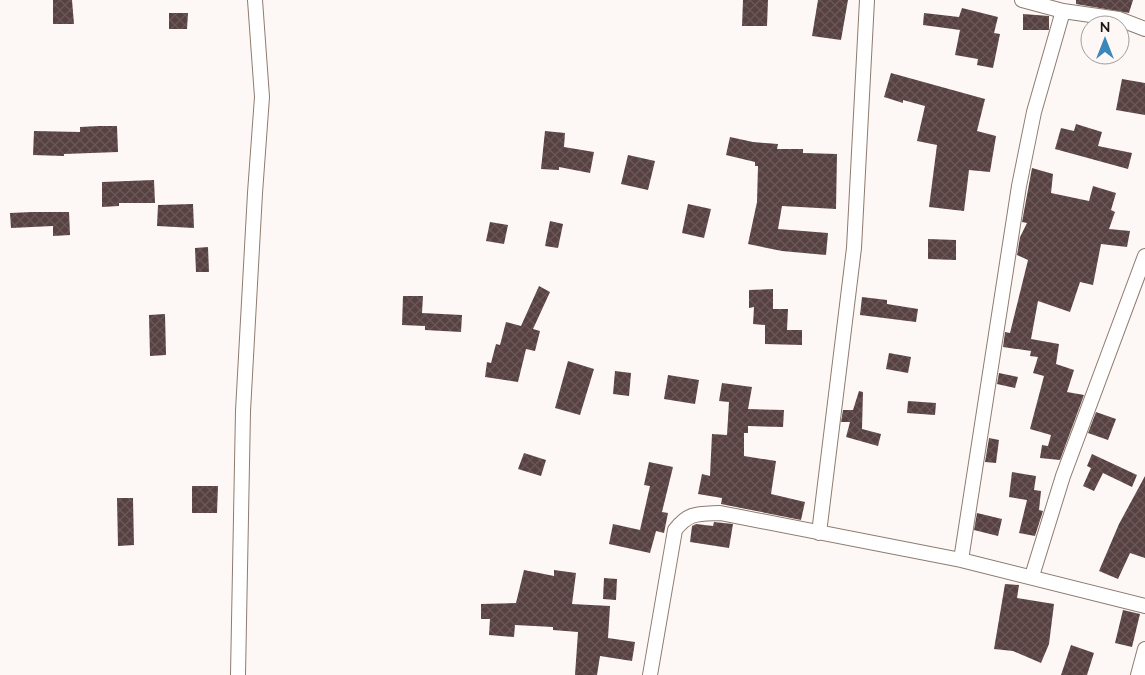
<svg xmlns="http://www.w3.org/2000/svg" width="1145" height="675" font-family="Mulish,sans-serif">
  <defs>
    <pattern id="building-cross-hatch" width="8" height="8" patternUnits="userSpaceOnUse" patternTransform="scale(1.25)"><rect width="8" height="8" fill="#574141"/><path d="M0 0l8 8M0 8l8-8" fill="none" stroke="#6b5959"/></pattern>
  </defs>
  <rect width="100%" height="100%" fill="#fdf8f6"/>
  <path fill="url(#building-cross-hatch)" d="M 53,0 L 72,0 L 74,24 L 53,24 Z
    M 743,0 L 768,0 L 767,26 L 742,26 Z
    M 818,0 L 848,0 L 841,40 L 812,36 Z
    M 1076,0 L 1133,0 L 1129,13 L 1076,4 Z
    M 962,8 L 998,17 L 994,33 L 1000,34 L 993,68 L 977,65 L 978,59 L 955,55 L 960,30 L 923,25 L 924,13 L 959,17 Z
    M 169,13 L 188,13 L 187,29 L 169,29 Z
    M 1023,14 L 1049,16 L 1049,30 L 1023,30 Z
    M 891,73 L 985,99 L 977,131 L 996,136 L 990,172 L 969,170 L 964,211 L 929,207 L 937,145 L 917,141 L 925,106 L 903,100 L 903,103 L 884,97 Z
    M 1122,79 L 1145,83 L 1145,115 L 1116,110 Z
    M 1076,124 L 1102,132 L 1098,146 L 1132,153 L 1128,169 L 1055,149 L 1061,128 L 1074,131 Z
    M 99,126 L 117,126 L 118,152 L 64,154 L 64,156 L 33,155 L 34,131 L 80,132 L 80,127 Z
    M 545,131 L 565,133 L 564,147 L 594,152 L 590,173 L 559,167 L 559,170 L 541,169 Z
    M 730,137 L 753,142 L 778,144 L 777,149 L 803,149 L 803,153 L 837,154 L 836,209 L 782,206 L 778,229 L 828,233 L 826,255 L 782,251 L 748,244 L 757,202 L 758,166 L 755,166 L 755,162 L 726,155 Z
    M 628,155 L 655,161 L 648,190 L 621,184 Z
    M 1032,168 L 1053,174 L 1051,193 L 1089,201 L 1093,186 L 1116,193 L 1111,210 L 1115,212 L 1109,229 L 1130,231 L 1127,247 L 1101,244 L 1093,285 L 1080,282 L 1070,312 L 1038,301 L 1031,339 L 1059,344 L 1056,364 L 1074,370 L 1067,392 L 1084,395 L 1060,460 L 1040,458 L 1042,445 L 1048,446 L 1051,435 L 1030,429 L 1044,376 L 1033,373 L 1038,357 L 1030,356 L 1031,351 L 1003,347 L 1005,332 L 1010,333 L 1028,260 L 1017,255 L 1020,237 L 1027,223 L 1022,222 Z
    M 154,180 L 155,203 L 119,203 L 119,206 L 102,207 L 102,182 Z
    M 193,204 L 194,228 L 157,226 L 158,205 Z
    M 688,204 L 711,209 L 704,238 L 682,233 Z
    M 32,212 L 69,212 L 70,235 L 53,236 L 53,226 L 11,228 L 10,213 Z
    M 550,221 L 563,224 L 558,248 L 545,246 Z
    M 490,222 L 508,225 L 504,244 L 486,241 Z
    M 928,239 L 956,240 L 956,260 L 928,259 Z
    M 208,247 L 209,272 L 196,272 L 195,248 Z
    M 539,286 L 550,292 L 533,329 L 540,331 L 535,351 L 526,349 L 518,382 L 485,377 L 487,362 L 491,363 L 496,344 L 500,345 L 506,322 L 521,326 Z
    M 773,289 L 773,309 L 788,309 L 787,330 L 802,330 L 802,345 L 765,344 L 765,325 L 753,324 L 754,307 L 749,308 L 749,290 Z
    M 403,296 L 423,296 L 422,313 L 462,315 L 461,332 L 425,330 L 425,326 L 402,325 Z
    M 862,297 L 887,300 L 887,304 L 918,309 L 916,322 L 860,315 Z
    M 165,314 L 166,355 L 150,356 L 149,315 Z
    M 889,353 L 911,357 L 908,373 L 886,369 Z
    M 568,361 L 594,369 L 580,415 L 555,408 Z
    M 615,371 L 631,373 L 629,396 L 613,394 Z
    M 999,373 L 1018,377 L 1015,388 L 997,384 Z
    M 668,375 L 699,380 L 695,404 L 664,399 Z
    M 722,383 L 752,387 L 748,409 L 784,410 L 783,427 L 748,426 L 748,433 L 744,433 L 744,456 L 776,461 L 771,494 L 805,502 L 801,520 L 721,504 L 722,498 L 698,494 L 702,474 L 710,476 L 712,434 L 727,435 L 729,402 L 719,401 Z
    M 859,391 L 863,392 L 862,429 L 881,434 L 878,446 L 846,437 L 850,422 L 841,422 L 843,410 L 853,410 Z
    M 908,401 L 936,403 L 935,415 L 907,413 Z
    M 1096,412 L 1116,419 L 1108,440 L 1088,433 Z
    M 989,438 L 999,440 L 996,463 L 985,462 Z
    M 524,453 L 546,460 L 541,476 L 518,469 Z
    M 1092,454 L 1137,475 L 1132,487 L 1103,473 L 1094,491 L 1083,486 L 1091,468 L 1087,466 Z
    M 649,462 L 673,467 L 662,512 L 668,513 L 664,533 L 656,531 L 650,553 L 609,544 L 613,524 L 640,530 L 650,486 L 644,485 Z
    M 1012,472 L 1036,476 L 1034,490 L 1041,491 L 1039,510 L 1043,511 L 1035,536 L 1019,533 L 1027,500 L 1009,497 Z
    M 1145,476 L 1145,558 L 1130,553 L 1118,579 L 1099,571 L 1119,524 Z
    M 192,486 L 218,486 L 217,513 L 192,513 Z
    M 117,498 L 133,498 L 134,545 L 118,546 Z
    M 977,513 L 1002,519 L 998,536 L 974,530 Z
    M 714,522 L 733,524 L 729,548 L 690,542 L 692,526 L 696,524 L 713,526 Z
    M 524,570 L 554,576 L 554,570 L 576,573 L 572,604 L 610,606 L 608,638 L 635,642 L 632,661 L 600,656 L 597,675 L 575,675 L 578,632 L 553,630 L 553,627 L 515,625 L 514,637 L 489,635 L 490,619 L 481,619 L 481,604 L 516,603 Z
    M 604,578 L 617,579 L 616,600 L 603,599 Z
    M 1005,584 L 1019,585 L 1017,598 L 1054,604 L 1049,644 L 1041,663 L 1013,651 L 994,649 Z
    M 1123,610 L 1140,614 L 1132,647 L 1115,643 Z
    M 1071,645 L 1094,653 L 1087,675 L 1061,675 Z"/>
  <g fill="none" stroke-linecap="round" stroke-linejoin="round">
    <defs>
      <path id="street" d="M 1022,0 L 1063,11 L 1119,19 L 1145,29
        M 819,533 L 854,248 L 867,0
        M 961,560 L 1019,186 L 1034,112 L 1063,11
        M 1032,576 L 1063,476 L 1145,256
        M 238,675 L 243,411 L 255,193 L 262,97 L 255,0
        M 650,675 L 675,530 C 689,512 698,514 720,513 L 961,560 L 1145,606
        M 1138,675 L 1145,649"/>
    </defs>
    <use href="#street" stroke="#8f7b6f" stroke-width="16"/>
    <use href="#street" stroke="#fff" stroke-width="14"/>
  </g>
  <g transform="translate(1105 40)"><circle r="24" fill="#fdf8f6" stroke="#a39d9a"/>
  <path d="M0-4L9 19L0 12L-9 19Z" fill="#3b87ba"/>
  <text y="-8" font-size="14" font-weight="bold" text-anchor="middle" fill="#1d1511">N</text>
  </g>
</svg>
